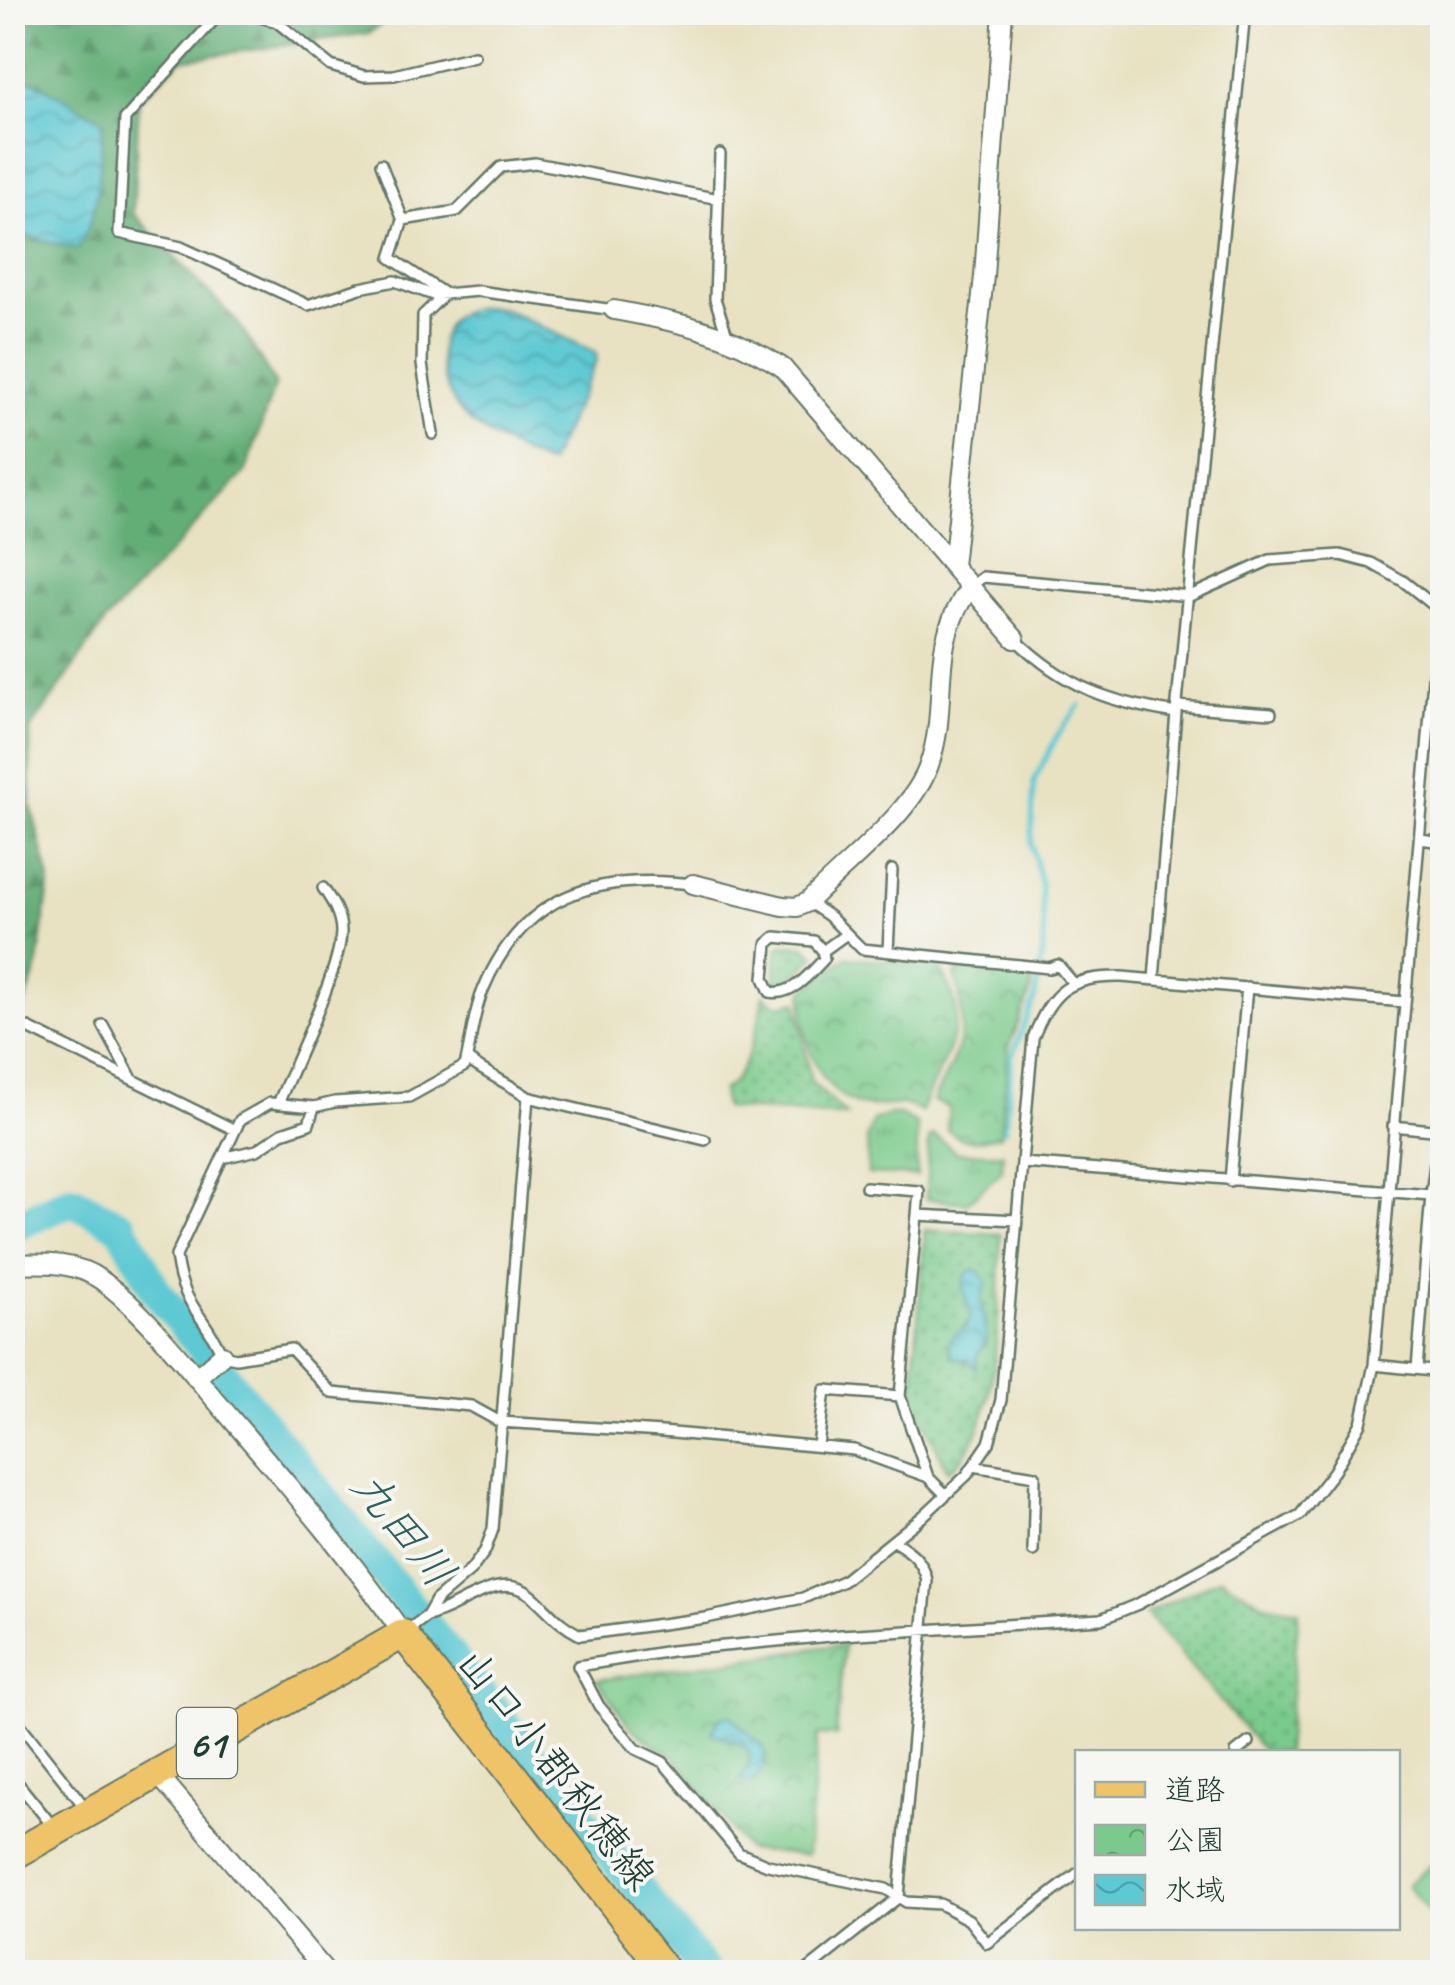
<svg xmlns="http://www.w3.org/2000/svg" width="1455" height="1985" font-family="Caveat,'Klee One',sans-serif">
  <defs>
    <pattern id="grass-tufts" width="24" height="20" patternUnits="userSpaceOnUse" patternTransform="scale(2.5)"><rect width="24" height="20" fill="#7aca8b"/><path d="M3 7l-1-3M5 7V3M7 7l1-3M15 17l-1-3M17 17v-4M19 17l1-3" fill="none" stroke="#63a572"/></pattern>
    <pattern id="forest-firs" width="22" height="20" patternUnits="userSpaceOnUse" patternTransform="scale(2.5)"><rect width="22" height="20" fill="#63ae77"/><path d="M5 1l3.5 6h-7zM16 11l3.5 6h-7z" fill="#518f62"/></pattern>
    <pattern id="park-crowns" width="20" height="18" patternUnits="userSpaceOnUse" patternTransform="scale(2.5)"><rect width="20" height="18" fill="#7aca8b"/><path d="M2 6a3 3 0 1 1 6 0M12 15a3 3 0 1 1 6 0" fill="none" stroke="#63a572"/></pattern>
    <pattern id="garden-dots" width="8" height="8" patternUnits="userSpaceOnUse" patternTransform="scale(2.5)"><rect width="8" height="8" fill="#7aca8b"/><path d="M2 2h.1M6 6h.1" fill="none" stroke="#63a572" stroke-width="1.8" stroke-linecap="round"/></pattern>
    <pattern id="water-waves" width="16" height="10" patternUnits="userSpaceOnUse" patternTransform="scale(2.5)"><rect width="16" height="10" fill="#5dc9d3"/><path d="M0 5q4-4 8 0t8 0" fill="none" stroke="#4ca4ac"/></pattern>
  </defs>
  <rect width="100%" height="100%" fill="#f6f6f2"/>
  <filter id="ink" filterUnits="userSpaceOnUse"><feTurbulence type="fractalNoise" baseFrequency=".01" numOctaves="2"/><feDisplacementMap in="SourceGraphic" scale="20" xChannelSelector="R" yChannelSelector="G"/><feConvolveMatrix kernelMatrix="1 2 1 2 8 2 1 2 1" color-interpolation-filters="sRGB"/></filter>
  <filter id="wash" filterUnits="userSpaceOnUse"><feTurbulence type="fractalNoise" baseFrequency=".0048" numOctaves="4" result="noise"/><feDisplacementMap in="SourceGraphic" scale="40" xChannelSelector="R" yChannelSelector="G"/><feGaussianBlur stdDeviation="2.25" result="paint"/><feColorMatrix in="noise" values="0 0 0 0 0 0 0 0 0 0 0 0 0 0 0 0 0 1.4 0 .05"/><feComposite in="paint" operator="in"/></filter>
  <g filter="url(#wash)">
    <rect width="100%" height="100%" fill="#e8e2c2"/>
    <path fill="url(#grass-tufts)" stroke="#4c8460" stroke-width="2.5" d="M 888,1115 L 900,1115 L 917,1124 L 917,1176 L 868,1174 L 867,1137 L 873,1121 Z
      M 934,1135 L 957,1153 L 1003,1153 L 1002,1171 L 967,1203 L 926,1199 L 929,1139 Z"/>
    <path fill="url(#forest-firs)" stroke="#417656" stroke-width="2.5" d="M 13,13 L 397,13 L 369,33 L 181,60 L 139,100 L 133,213 L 239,324 L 275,384 L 246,471 L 105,622 L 30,730 L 31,805 L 50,880 L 37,970 L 13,1036 Z"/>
    <path fill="url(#park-crowns)" stroke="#4c8460" stroke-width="2.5" d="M 847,957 L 939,965 C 944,976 952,990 955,1003 C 962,1039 932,1078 921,1112 C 898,1096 885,1111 860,1105 C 816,1092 798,1030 804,990 Z
      M 961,966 L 1033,974 L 1031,990 L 1009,1047 L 1000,1135 C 980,1141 964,1144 947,1130 L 949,1107 L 933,1101 C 958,1051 971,1033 955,976 Z
      M 844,1644 L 836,1736 L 818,1735 L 807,1855 L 747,1850 L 675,1758 L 632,1729 L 597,1680 Z"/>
    <path fill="url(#garden-dots)" stroke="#4c8460" stroke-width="2.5" d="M 782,945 L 805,946 L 815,956 L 788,983 L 781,986 L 775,981 L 777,950 Z
      M 764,995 C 776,1007 782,1006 797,1001 L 811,1082 L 847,1116 L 724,1108 L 722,1090 C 746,1081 760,1019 764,995 Z
      M 925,1230 L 1001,1234 C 997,1299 1005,1430 948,1471 L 912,1397 Z
      M 1221,1578 L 1264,1604 L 1299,1610 L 1286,1752 L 1264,1752 L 1146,1614 Z"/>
    <path fill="#7aca8b" stroke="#4c8460" stroke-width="2.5" d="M 1442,1856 L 1442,1930 L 1407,1885 Z"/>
    <path fill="url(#water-waves)" stroke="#3e8384" stroke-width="2.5" d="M 13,76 L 35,82 L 103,121 C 100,162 101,215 77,249 L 13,233 Z
      M 478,307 L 502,308 L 595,352 L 597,360 L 549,464 C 523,455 493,439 472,423 C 445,402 429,350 450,321 C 456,313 468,310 478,307 Z
      M 972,1270 L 978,1270 L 987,1281 L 981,1301 L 987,1339 L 977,1356 L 976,1369 L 970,1362 L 952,1357 L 949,1345 L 951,1337 L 965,1328 L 971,1317 L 963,1289 L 966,1274 Z
      M 731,1715 C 747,1740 788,1748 751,1783 L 740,1780 C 741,1775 746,1771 748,1765 C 758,1743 726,1739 712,1733 L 719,1718 Z"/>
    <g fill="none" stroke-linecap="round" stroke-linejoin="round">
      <path stroke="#5dc9d3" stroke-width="5" d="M 1005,1130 L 1012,1056 L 1035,998 L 1044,943 L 1041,884 L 1031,843 L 1034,781 L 1058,734 L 1080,705"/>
      <path stroke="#5dc9d3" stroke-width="32" d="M 12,1227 L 72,1200 L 121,1226 L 156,1291 L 705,1972"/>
    </g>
  </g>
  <g filter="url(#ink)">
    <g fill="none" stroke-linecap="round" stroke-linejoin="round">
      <defs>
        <path id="service" d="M 221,12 L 125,119 L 119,233 L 181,247 L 308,305 L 360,288 L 395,281 L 433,295 L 478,291 L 614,310
          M 244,12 L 277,22 L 331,66 L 364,76 L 394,75 L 474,56
          M 720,154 L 715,299 L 728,338
          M 381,164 L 403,220 L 391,258 L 445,294 L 423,315 L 422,364 L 433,434
          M 403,220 L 457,211 L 501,167 L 535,163 L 719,199
          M 971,586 L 983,577 L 1190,596 L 1270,560 L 1340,555 L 1371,563 L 1403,581 L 1441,611
          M 1015,639 C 1066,688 1109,702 1176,713
          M 1177,706 L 1271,713
          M 1420,839 L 1442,842
          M 693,884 C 595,873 523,894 483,990 C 473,1014 471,1042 465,1066 L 409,1097 L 335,1102 L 314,1107 L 270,1103 L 240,1120 L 176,1256 C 182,1307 205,1314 222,1355 L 236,1358 L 291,1349 L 332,1393 L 471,1406 L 500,1422 L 662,1432 L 854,1450 L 928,1477 L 946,1495
          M 808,902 L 829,916 L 862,949 L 1049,968 L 1058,965 L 1073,983
          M 823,951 L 814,941 L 775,937 L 767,944 L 764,978 L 770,992 C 792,996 810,974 824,959 L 823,951 L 845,935
          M 888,951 L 892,870
          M 1154,979 L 1176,713 L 1245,12
          M 12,1020 L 235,1130
          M 103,1025 L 131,1077
          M 467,1059 C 486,1074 508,1083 528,1097
          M 278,1104 C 294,1064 340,971 341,932 C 341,915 332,901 323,888
          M 1393,1126 L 1442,1131
          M 222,1158 L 257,1150 L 282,1133 L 309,1124 L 314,1107
          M 1022,1163 L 1431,1195 L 1417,1369
          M 1230,1181 L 1247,987
          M 866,1187 L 919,1191 L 917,1215
          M 1431,1195 L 1435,1164
          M 1374,1365 L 1442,1372
          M 900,1396 L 917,1215 L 1017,1220
          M 818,1446 L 825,1390 L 900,1396 L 928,1477
          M 973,1466 L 1035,1476 L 1033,1551
          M 427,1616 C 460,1609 498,1569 531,1595 C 550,1611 556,1623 580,1635 L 706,1618 L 769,1605 L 803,1598 L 843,1581 L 922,1517 L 967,1475 L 989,1443 L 1001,1400 L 1033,1038 C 1052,990 1070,976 1122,977 L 1404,1002
          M 405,1632 L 427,1616 L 436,1600 L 471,1570 L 485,1551 L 493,1529 L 528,1097 L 705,1140
          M 12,1720 L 15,1718 L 87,1810
          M 1236,1752 L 1249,1742
          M 12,1776 L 55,1829
          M 1078,1873 L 987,1943 L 969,1920 L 940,1904 L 906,1902 L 886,1889 L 768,1865 L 739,1853 L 663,1762 L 636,1749 L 599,1706 L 578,1666 L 671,1651 L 841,1635 L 1101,1619 L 1138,1604 L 1300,1515 L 1334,1471 L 1361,1423 L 1374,1365 L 1439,609 L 1442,603
          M 805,1972 L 899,1897 L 927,1580 C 922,1559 911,1552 894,1541"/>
        <path id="minor" d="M 614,310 C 679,322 725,331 782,367 L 1015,639
          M 953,566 L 984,276 L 1003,12
          M 693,884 L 783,906 L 797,907 L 808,902 C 844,864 913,813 929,765 C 951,702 926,648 969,589
          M 12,1264 C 44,1263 74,1261 101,1280 C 143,1310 183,1362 217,1402 C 281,1477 347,1552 403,1634
          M 196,1378 L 222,1355
          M 156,1772 L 326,1972"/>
        <path id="primary" d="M 12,1856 L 403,1634 L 666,1972"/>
      </defs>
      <use href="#service" stroke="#657766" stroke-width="14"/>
      <use href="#minor" stroke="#657766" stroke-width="22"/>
      <use href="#primary" stroke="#657766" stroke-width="32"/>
      <use href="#service" stroke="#fff" stroke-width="9"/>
      <use href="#minor" stroke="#fff" stroke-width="18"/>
      <use href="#primary" stroke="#efc469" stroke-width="28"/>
    </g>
  </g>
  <g text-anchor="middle" stroke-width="8" stroke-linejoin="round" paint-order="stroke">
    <rect fill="#f6f6f2" stroke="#60746d" stroke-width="2.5" x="177" y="1708" width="60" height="70" rx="8"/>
    <g font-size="40" font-weight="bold" fill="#1f3d34">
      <text x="207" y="1757">61</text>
    </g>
    <g font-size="42" fill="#1f3d34" stroke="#f6f6f2">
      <text transform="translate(557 1768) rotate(52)" y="15">山口小郡秋穂線</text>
    </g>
    <g font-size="45" font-style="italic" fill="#2e605c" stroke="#f6f6f2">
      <text transform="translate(404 1528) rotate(51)" y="16">九田川</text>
    </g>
  </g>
  <rect width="1455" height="1985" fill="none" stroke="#f6f6f2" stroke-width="50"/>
  <rect x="1075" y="1750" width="325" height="180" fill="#f6f6f2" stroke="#a0aca6" stroke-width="2.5"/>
  <rect x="1095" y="1782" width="50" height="15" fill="#efc469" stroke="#a0aca6" stroke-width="2.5"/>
  <text x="1165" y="1800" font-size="30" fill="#1f3d34">道路</text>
  <rect x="1095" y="1825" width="50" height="30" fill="url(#park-crowns)" stroke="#a0aca6" stroke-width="2.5"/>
  <text x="1165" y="1850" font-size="30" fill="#1f3d34">公園</text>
  <rect x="1095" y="1875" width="50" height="30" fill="url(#water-waves)" stroke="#a0aca6" stroke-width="2.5"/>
  <text x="1165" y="1900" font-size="30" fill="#1f3d34">水域</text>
</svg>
